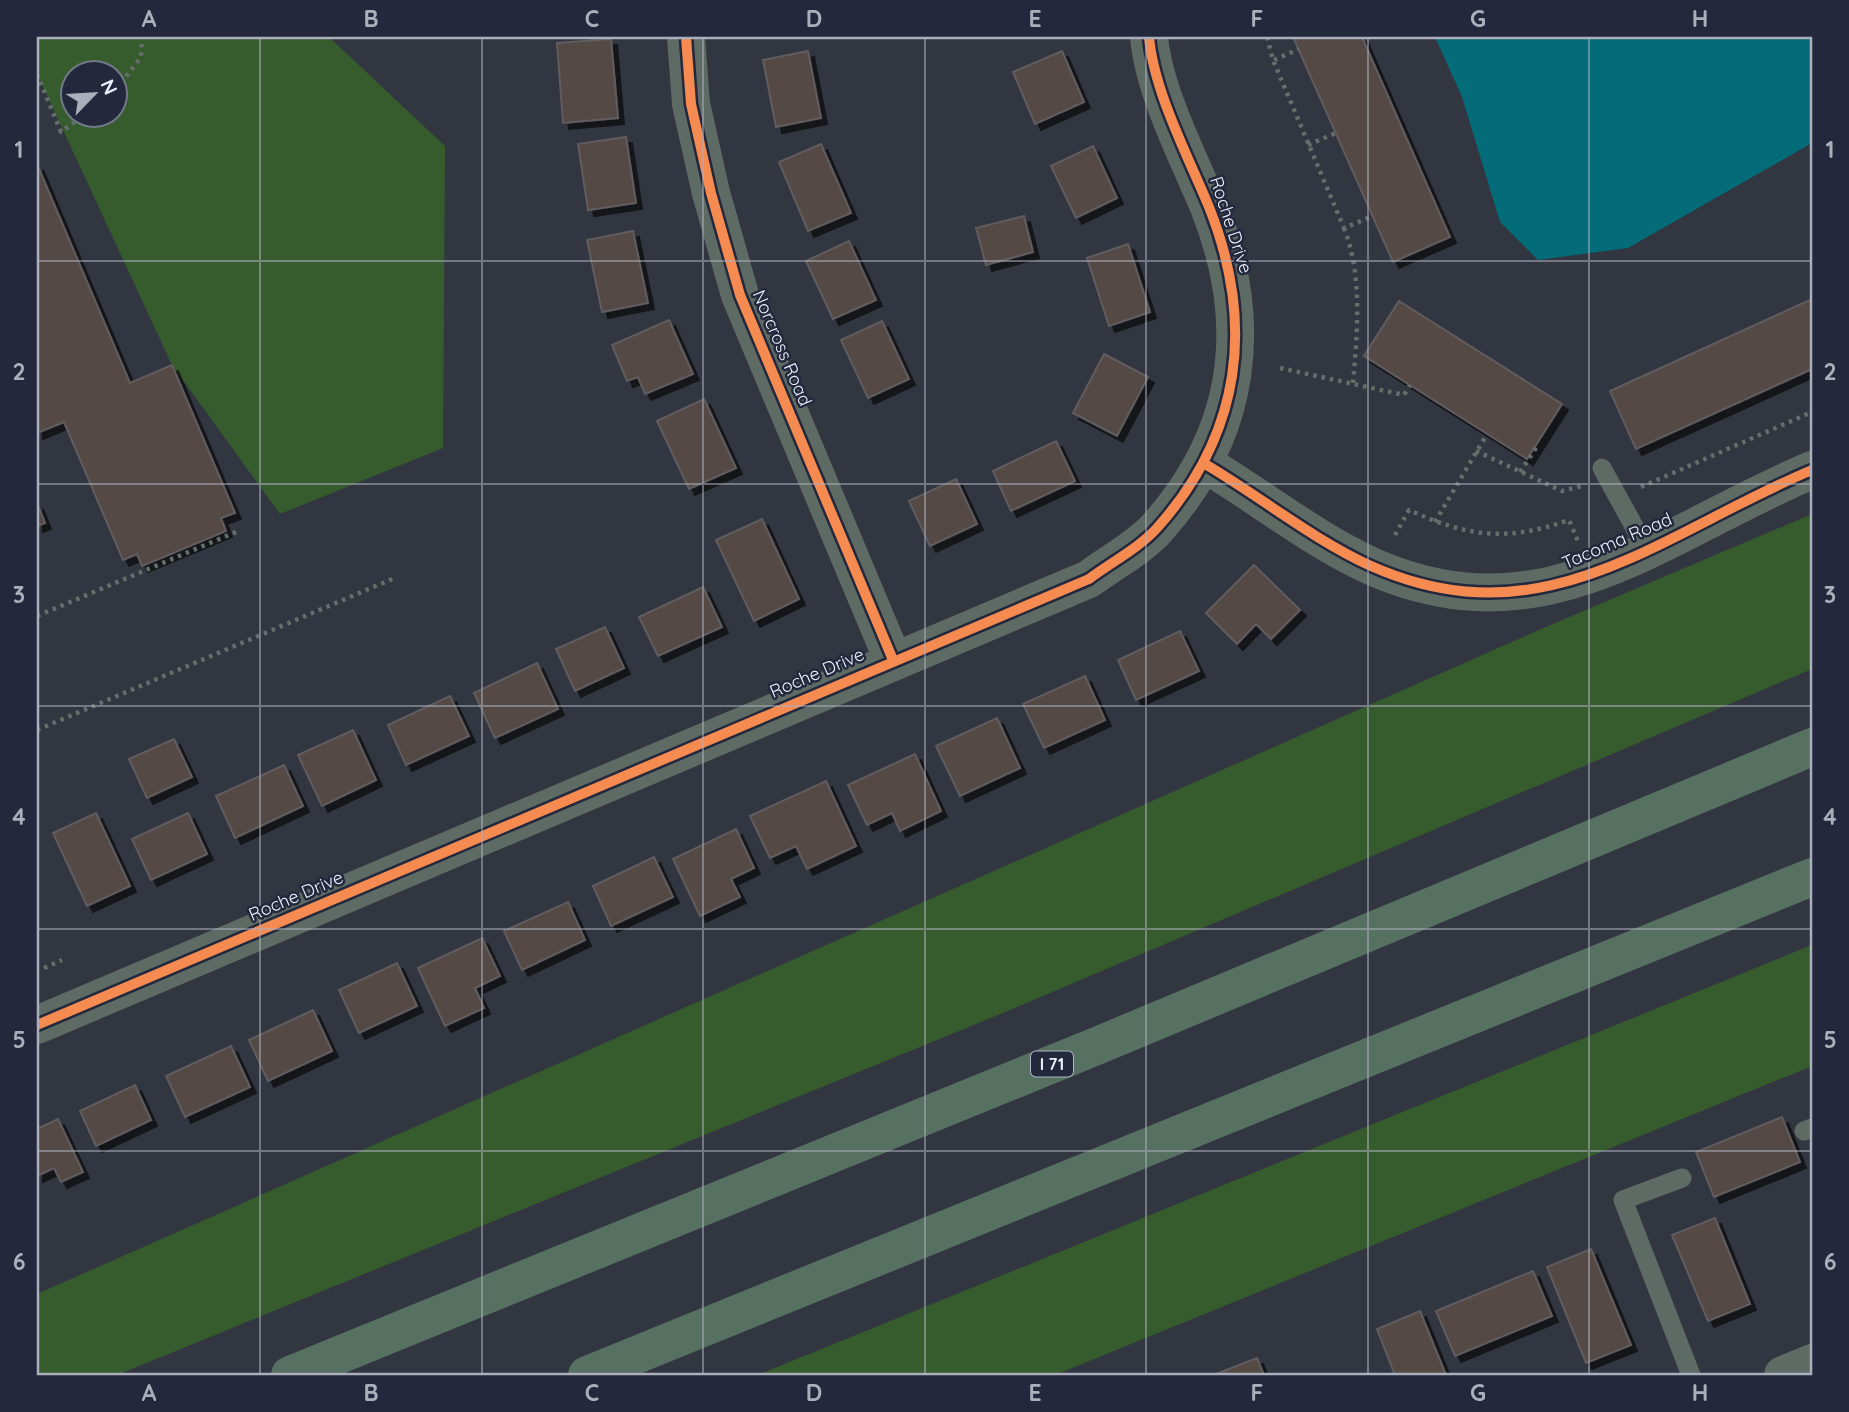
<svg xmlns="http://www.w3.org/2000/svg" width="1849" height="1412" font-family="Quicksand,sans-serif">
  <defs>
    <filter id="shadow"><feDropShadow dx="6" dy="6" stdDeviation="0" flood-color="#0009"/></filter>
  </defs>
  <rect width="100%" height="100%" fill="#323640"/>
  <path fill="#365c2e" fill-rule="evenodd" d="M 37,37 L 329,37 L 445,146 L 443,448 L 280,514 L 172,365 L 37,74 ZM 74,74 L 116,74 L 116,116 L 74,116 Z
    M 1812,514 L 1812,669 L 1003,1013 L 117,1375 L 37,1375 L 37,1294 L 1541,629 Z
    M 1812,945 L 1812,1066 L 1055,1375 L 758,1375 Z"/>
  <path fill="#046b79" d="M 1435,37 L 1812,37 L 1812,143 L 1628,248 L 1538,260 L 1500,222 L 1462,97 Z"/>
  <path fill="#554a44" stroke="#605c5e" stroke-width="2" filter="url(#shadow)" d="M 1293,37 L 1362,37 L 1450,237 L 1393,262 Z
    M 611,39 L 618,118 L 563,123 L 557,43 Z
    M 808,51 L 821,118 L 776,127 L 763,60 Z
    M 1062,51 L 1084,102 L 1035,124 L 1013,72 Z
    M 626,137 L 636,203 L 588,210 L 578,144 Z
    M 821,144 L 851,213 L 808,231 L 779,162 Z
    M 1093,146 L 1117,198 L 1076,218 L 1051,166 Z
    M 37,164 L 130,383 L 172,365 L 235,513 L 221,518 L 226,531 L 142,566 L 137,554 L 123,560 L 64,422 L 37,433 Z
    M 1024,216 L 1033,252 L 986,265 L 976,228 Z
    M 633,231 L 648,303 L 602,312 L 587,240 Z
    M 849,241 L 876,300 L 833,319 L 806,261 Z
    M 1128,244 L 1150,312 L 1109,326 L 1087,258 Z
    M 1812,299 L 1812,369 L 1636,449 L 1610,391 Z
    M 1399,301 L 1562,404 L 1527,459 L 1364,356 Z
    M 669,320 L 693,374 L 645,394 L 638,377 L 627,381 L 612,345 Z
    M 882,321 L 909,379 L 868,398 L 841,340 Z
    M 1104,354 L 1148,377 L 1117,436 L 1073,413 Z
    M 704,399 L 736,468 L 689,489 L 657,421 Z
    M 1056,441 L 1075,481 L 1011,511 L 993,471 Z
    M 956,479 L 977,524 L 930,546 L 909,501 Z
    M 37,503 L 45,523 L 37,526 Z
    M 762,519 L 799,599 L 754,621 L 716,540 Z
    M 1254,565 L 1300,610 L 1271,639 L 1256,624 L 1237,644 L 1206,613 Z
    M 703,587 L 722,627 L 658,656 L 639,617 Z
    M 605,627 L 624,668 L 575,691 L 556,649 Z
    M 1180,631 L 1199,671 L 1136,700 L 1118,660 Z
    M 537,663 L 558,709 L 495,738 L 474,693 Z
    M 1085,676 L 1105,720 L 1044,748 L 1023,704 Z
    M 450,696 L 469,736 L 406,765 L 388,725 Z
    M 997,718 L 1020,768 L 960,796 L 936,746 Z
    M 353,730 L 376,780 L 322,806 L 298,755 Z
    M 174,739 L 192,777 L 147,798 L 129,759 Z
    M 915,754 L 941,811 L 900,831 L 892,813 L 867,825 L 848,785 Z
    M 284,765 L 303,806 L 235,838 L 216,796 Z
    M 826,781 L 856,846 L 807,869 L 796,846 L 770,858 L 750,816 Z
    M 96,813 L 130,886 L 87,906 L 53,833 Z
    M 188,813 L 207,854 L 151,880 L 132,839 Z
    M 736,829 L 754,868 L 731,879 L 740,897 L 700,916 L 673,859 Z
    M 654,857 L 673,897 L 611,926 L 593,886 Z
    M 568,902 L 585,940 L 522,970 L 504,931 Z
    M 482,938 L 500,976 L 475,988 L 484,1008 L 445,1026 L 418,968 Z
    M 397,963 L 417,1006 L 359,1033 L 339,990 Z
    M 313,1010 L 332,1051 L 268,1081 L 249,1040 Z
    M 231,1046 L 250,1087 L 185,1117 L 166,1076 Z
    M 135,1085 L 151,1120 L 96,1146 L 80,1111 Z
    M 1782,1117 L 1800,1162 L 1714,1197 L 1696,1152 Z
    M 58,1119 L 83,1172 L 61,1182 L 54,1168 L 37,1176 L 37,1129 Z
    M 1715,1218 L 1750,1304 L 1708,1321 L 1672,1235 Z
    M 1591,1249 L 1631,1345 L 1586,1363 L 1547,1267 Z
    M 1533,1271 L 1552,1316 L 1455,1356 L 1436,1311 Z
    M 1420,1311 L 1446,1375 L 1395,1375 L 1377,1329 Z
    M 1257,1358 L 1264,1375 L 1216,1375 L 1216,1374 Z"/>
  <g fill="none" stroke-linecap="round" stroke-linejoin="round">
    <path stroke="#646e6b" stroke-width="4.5" stroke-dasharray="3.5 5" stroke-linecap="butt" d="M 1267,37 L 1273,60 L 1344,228 L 1373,216
      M 1274,60 L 1299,49
      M 37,74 L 61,132 L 83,116
      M 116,90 L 141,57 L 142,37
      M 1308,145 L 1336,133
      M 1344,228 C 1363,276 1357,333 1353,384
      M 1280,368 L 1404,395 L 1410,385
      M 1476,451 L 1562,491 L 1582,486
      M 1520,472 L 1538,445
      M 1641,487 L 1812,412
      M 1435,522 L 1487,434
      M 1395,535 L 1409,510 C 1468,537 1507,542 1569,520 L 1578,541
      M 37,616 L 236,532
      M 37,730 L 397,577
      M 44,968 L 62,960"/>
    <path stroke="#5e6b65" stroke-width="19" d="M 1602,468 L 1647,550
      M 1804,1131 L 1812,1128
      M 1682,1178 L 1623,1200 L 1691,1375"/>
    <path stroke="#5e6b65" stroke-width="38" d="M 686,37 L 691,104 L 711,193 L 740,295 L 893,660
      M 1205,464 C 1261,497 1312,539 1371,566 C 1545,643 1659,534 1812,470
      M 37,1025 L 1089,579 C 1110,563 1139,548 1157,528 C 1242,433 1255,323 1209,207 C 1188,156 1154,92 1149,37
      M 1783,1375 L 1812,1363"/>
    <path stroke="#567061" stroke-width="38" d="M 290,1375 L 1099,1045 L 1812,747
      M 587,1375 L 1812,877"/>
    <defs>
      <path id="cycleway" d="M 686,37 L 691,104 L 711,193 L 740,295 L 893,660
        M 1205,464 C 1261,497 1312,539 1371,566 C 1545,643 1659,534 1812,470
        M 37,1025 L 1089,579 C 1110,563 1139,548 1157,528 C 1242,433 1255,323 1209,207 C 1188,156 1154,92 1149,37"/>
    </defs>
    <use href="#cycleway" stroke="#23283c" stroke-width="15"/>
    <use href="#cycleway" stroke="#f68b52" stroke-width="10"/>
  </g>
  <path fill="none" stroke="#abafbb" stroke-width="2" stroke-opacity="0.55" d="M 260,37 L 260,1375M 482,37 L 482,1375M 703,37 L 703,1375M 925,37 L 925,1375M 1146,37 L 1146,1375M 1368,37 L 1368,1375M 1589,37 L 1589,1375M 37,261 L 1812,261M 37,484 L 1812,484M 37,706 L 1812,706M 37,929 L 1812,929M 37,1151 L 1812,1151"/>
  <g text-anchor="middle" stroke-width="5" stroke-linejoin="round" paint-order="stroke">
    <rect fill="#23283c" stroke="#b0b4c3" stroke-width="2" x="1031" y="1051.5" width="42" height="25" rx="5"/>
    <g font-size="16" font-weight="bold" fill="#ecf0fd">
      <text x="1052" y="1070">I 71</text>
    </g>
    <g font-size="18" fill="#ecf0fd" stroke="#23283c">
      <text transform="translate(1231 225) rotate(72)" y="6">Roche Drive</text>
      <text transform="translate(782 348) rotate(67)" y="6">Norcross Road</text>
      <text transform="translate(1617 541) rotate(-23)" y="6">Tacoma Road</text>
      <text transform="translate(817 673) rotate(-23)" y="6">Roche Drive</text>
      <text transform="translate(296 896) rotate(-23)" y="6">Roche Drive</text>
    </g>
  </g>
  <rect width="1849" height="1412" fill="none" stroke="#23283c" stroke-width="77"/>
  <g transform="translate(94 94) rotate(65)"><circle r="33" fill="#23283c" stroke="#737889" stroke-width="2"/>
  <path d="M0-5L12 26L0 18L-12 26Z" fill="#abafbb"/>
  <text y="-10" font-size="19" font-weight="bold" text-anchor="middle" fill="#ecf0fd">N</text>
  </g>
  <rect x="38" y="38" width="1773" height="1336" fill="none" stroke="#abafbb" stroke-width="2.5"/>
  <g font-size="23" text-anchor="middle" font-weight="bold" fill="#abafbb">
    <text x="149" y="27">A</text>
    <text x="371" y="27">B</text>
    <text x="592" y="27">C</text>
    <text x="814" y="27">D</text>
    <text x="1035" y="27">E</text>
    <text x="1257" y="27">F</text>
    <text x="1478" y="27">G</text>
    <text x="1700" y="27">H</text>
    <text x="19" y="158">1</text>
    <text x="1830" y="158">1</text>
    <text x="19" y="380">2</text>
    <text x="1830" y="380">2</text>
    <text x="19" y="603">3</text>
    <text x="1830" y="603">3</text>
    <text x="19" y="825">4</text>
    <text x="1830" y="825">4</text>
    <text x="19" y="1048">5</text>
    <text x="1830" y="1048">5</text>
    <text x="19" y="1270">6</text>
    <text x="1830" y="1270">6</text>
    <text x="149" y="1401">A</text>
    <text x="371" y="1401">B</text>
    <text x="592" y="1401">C</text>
    <text x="814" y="1401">D</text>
    <text x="1035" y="1401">E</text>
    <text x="1257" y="1401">F</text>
    <text x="1478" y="1401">G</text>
    <text x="1700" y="1401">H</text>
  </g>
</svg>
